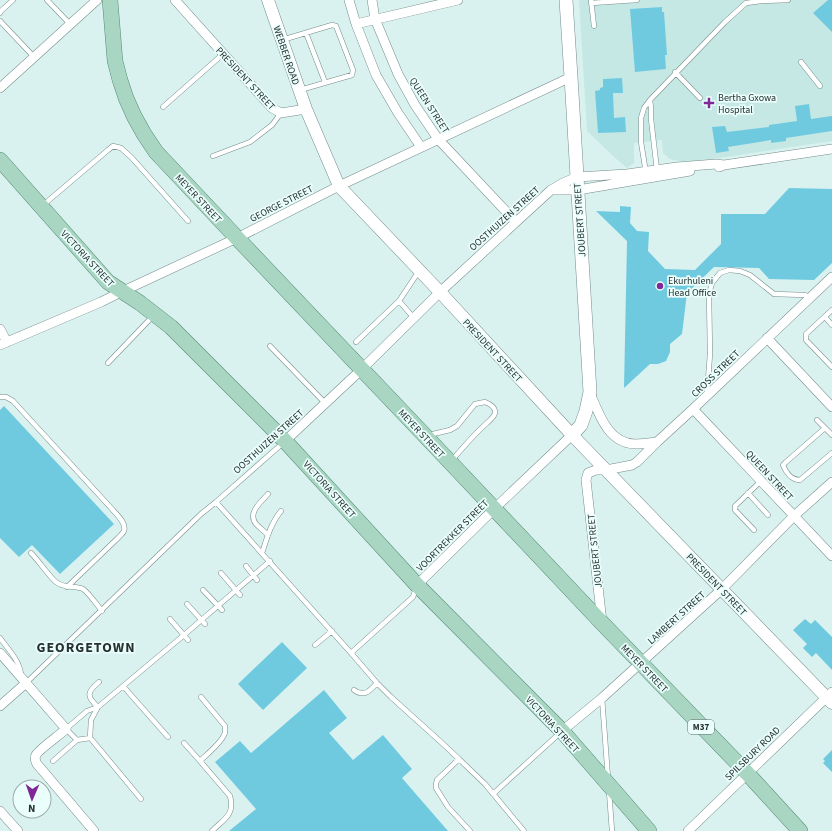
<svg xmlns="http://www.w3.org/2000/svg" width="832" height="831" font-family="'Source Sans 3',sans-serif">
  <rect width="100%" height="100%" fill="#d9f2f0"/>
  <path fill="#c6e8e4" d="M 579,0 L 832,0 L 832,141 L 687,163 L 670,159 L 663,153 L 662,140 L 634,143 L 634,163 L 627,168 L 614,157 L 587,131 Z"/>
  <path fill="#6fcae0" d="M 828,0 L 832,0 L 832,32 L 813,13 Z
    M 662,7 L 662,12 L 664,12 L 667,55 L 665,55 L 666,69 L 635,72 L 630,9 Z
    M 622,78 L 623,93 L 613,93 L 614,118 L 625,117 L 626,132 L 598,133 L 595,91 L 600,90 L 600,88 L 603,87 L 603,79 Z
    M 809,104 L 811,119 L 832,116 L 832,131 L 786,138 L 786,141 L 771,143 L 771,140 L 728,147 L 729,151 L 716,153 L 712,127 L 725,126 L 727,132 L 769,127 L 769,125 L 797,121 L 795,106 Z
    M 789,188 L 832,189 L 832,263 L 814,280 L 769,279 L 759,268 L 714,267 L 687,293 L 682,334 L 670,344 L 670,352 L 666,361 L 658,364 L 650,364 L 624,388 L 627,241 L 596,211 L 620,212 L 620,206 L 631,207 L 630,223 L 637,231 L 649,232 L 648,251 L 665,269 L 695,270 L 721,244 L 721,214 L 765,214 Z
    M 4,406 L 114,524 L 60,574 L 32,545 L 19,557 L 0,538 L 0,410 Z
    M 805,619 L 811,624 L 815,620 L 832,637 L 832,670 L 816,653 L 812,657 L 803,648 L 807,644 L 793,630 Z
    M 282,642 L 307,668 L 263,710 L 238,684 Z
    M 324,690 L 347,718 L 329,733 L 353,760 L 383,735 L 412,769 L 402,778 L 448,831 L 229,831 L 256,809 L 215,762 L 240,741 L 251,753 Z
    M 832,750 L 832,772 L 823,763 L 825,761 L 823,759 Z"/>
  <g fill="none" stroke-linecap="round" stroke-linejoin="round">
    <defs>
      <path id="service" d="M 47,0 L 70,24
        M 591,0 L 594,26
        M 591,3 L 637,0
        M 0,13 L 1,11 L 13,0
        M 0,21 L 34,57
        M 306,33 L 325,82
        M 282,40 L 332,25 L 336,26 L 353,70 L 352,75 L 300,90
        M 801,62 L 820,86
        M 675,72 L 700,98
        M 650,100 L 651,108 L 651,119 L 657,170
        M 163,107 L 223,54
        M 213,156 L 250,142 L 272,125 L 281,113
        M 646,173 L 641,142 L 641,118 L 644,108 L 650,100 L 725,22 L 746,3 L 761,1 L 788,0
        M 42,206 L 108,150 L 113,146 L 121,148 L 132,158 L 188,221
        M 399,301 L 414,318
        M 832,310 L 806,334 L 806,340 L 832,367
        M 825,317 L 832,325
        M 356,342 L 399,301 L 419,271
        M 270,346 L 325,403
        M 108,363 L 153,316
        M 707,394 L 710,354 L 709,294 L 712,283 L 720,273 L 729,270 L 740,271 L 750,275 L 774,294 L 805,295 L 810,298
        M 0,397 L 6,397 L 13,401 L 112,509 C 116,514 127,523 124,531 C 123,533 120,536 118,538 L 67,587
        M 817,420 L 832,435
        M 825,428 L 786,462 L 783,465 C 786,473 792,480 800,480 L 832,453
        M 429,435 L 450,430 L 457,426 L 475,404 L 485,402 C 490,404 496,407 495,413 C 494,417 490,420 487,423 C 474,434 463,448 452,460
        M 748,493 L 768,515
        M 216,502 L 351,653 L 377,683 L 391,697 L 442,743 L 459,759 L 437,780 L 436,784 L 436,788 L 448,807 L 470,831
        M 754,530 L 735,510 L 735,506 L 761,481
        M 268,535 C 264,531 260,528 256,524 C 247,513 261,502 268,494
        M 31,553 C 39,561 48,575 56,582 C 64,589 74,585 83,589 C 89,593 97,605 102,611
        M 262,553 C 267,538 271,523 281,511
        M 246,566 L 257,580
        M 221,573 L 240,595
        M 203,590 L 222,610
        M 187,604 L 205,624
        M 170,619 L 188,640
        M 0,638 C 8,649 20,661 21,675
        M 315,645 L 332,631
        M 351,653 L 413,597 L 416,588
        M 26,683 L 201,514 L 216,502 L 283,443
        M 123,686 L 168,737
        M 354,690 C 365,698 370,690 377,683
        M 602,698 L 608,778
        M 98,707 C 86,696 87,692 99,682
        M 90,738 L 91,720 L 98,707
        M 184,743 L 200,761 C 206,755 221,743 224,735 C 226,732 225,729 225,726 L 201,697
        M 459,759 L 485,784 L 524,831
        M 53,761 L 77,740
        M 200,761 L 230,796 C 235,815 224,819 212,831
        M 609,791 L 612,831
        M 493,794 L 561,732
        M 141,799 L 92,740 L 90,738 L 77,740 L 66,729 L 87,711 L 98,707 L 184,635 L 270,561"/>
      <path id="minor" d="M 175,0 L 272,108 L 281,113 L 306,109
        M 349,0 L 356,24 L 376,75 L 398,113 L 421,147
        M 372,0 L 375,19 L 398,74 L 415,105 L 438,139 L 516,222
        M 356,24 L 458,0
        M 0,88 L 97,0
        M 719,167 L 724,165 L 832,149
        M 551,190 L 578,190 L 690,171
        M 0,329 L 7,342
        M 767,338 L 832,407
        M 0,345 L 101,302 L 121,292 L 237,238 L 339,186 L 571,77
        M 590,393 C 599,414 608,443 635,444 C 642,444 650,443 657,442
        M 693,409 L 832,556
        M 285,441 L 362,369 L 440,292 L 516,222 L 551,190 L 563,183 L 577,177 L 627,174 L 677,167 L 716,164 L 724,165
        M 417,585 L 494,509 L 572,435
        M 602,622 L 586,480 L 588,473 L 596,470 L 606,470 L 632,465 L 637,462 L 657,442 L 693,409 L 832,277
        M 0,653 L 66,729 C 61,734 38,750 36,755 C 34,759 36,762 37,764 L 94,831
        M 0,706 L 26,683
        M 562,731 L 602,698 L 722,589 L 794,516 L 832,482
        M 0,811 L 18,831
        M 688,831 L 832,692"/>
      <path id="tertiary" d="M 268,0 L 306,109 L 339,186 L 440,292 L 572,435 L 832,703"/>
      <path id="secondary" d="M 566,0 L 571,77 L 590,392 L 586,411 L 581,425 L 572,435"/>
      <path id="primary" d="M 110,0 L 115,61 L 120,80 L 126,98 L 134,116 L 144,134 L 156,152 L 237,238 L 450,462 L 602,623 L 747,773 L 800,831
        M 0,160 L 108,282 L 140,303 L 171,327 L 285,441 L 417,585 L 562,731 L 609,785 L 649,831"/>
    </defs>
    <use href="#service" stroke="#758c89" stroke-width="5.5"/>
    <use href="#minor" stroke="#758c89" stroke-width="10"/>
    <use href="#tertiary" stroke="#758c89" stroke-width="13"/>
    <use href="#secondary" stroke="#758c89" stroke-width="14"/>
    <use href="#primary" stroke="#568b74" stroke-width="16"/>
    <use href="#service" stroke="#fff" stroke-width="4.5"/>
    <use href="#minor" stroke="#fff" stroke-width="9"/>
    <use href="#tertiary" stroke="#fff" stroke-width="12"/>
    <use href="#secondary" stroke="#fff" stroke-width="13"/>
    <use href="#primary" stroke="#a9d6c2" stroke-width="15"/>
  </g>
  <g fill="#802895" stroke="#eafefc" stroke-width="1.5">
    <path d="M707 97h4v4h4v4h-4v4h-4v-4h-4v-4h4z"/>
    <circle cx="660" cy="286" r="4"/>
  </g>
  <g text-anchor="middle" stroke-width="3.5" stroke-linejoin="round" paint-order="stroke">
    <rect fill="#eafefc" stroke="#626e6d" stroke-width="1" x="688" y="720" width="26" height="14" rx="3"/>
    <g font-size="9" font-weight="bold" fill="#273130">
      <text x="701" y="730">M37</text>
    </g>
    <g font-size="10" fill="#273130" stroke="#eafefc">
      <text transform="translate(287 55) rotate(71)" y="4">WEBBER ROAD</text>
      <text transform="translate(246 78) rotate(47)" y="4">PRESIDENT STREET</text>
      <text transform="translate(430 105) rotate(57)" y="4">QUEEN STREET</text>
      <text transform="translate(199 198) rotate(47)" y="4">MEYER STREET</text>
      <text transform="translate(281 203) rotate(-27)" y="4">GEORGE STREET</text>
      <text transform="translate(504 218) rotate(-42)" y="4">OOSTHUIZEN STREET</text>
      <text transform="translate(579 220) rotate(-94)" y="4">JOUBERT STREET</text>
      <text transform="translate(88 258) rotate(47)" y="4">VICTORIA STREET</text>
      <text transform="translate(493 350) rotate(47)" y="4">PRESIDENT STREET</text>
      <text transform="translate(715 373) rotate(-44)" y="4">CROSS STREET</text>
      <text transform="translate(422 433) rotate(47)" y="4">MEYER STREET</text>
      <text transform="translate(268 441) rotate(-42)" y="4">OOSTHUIZEN STREET</text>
      <text transform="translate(770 475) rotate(47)" y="4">QUEEN STREET</text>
      <text transform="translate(330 489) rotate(48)" y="4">VICTORIA STREET</text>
      <text transform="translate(452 535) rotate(-45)" y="4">VOORTREKKER STREET</text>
      <text transform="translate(594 551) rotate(-96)" y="4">JOUBERT STREET</text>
      <text transform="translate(717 584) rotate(46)" y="4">PRESIDENT STREET</text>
      <text transform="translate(676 617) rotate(-42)" y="4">LAMBERT STREET</text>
      <text transform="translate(645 668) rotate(46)" y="4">MEYER STREET</text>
      <text transform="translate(553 724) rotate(47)" y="4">VICTORIA STREET</text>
      <text transform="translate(752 753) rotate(-44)" y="4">SPILSBURY ROAD</text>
    </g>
    <g font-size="10" fill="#273130" stroke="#eafefc" text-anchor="start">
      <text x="718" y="101">Bertha Gxowa<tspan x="718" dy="12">Hospital</tspan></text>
      <text x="668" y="284">Ekurhuleni<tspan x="668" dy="12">Head Office</tspan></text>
    </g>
    <g font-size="14" font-weight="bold" letter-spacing="1" fill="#273130" stroke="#eafefc">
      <text x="86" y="652">GEORGETOWN</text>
    </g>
  </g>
  <g transform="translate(32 799) rotate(182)"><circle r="19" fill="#eafefc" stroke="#9cacaa"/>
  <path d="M0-3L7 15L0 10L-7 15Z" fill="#802895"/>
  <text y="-6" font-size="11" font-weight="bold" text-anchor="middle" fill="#273130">N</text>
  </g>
</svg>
